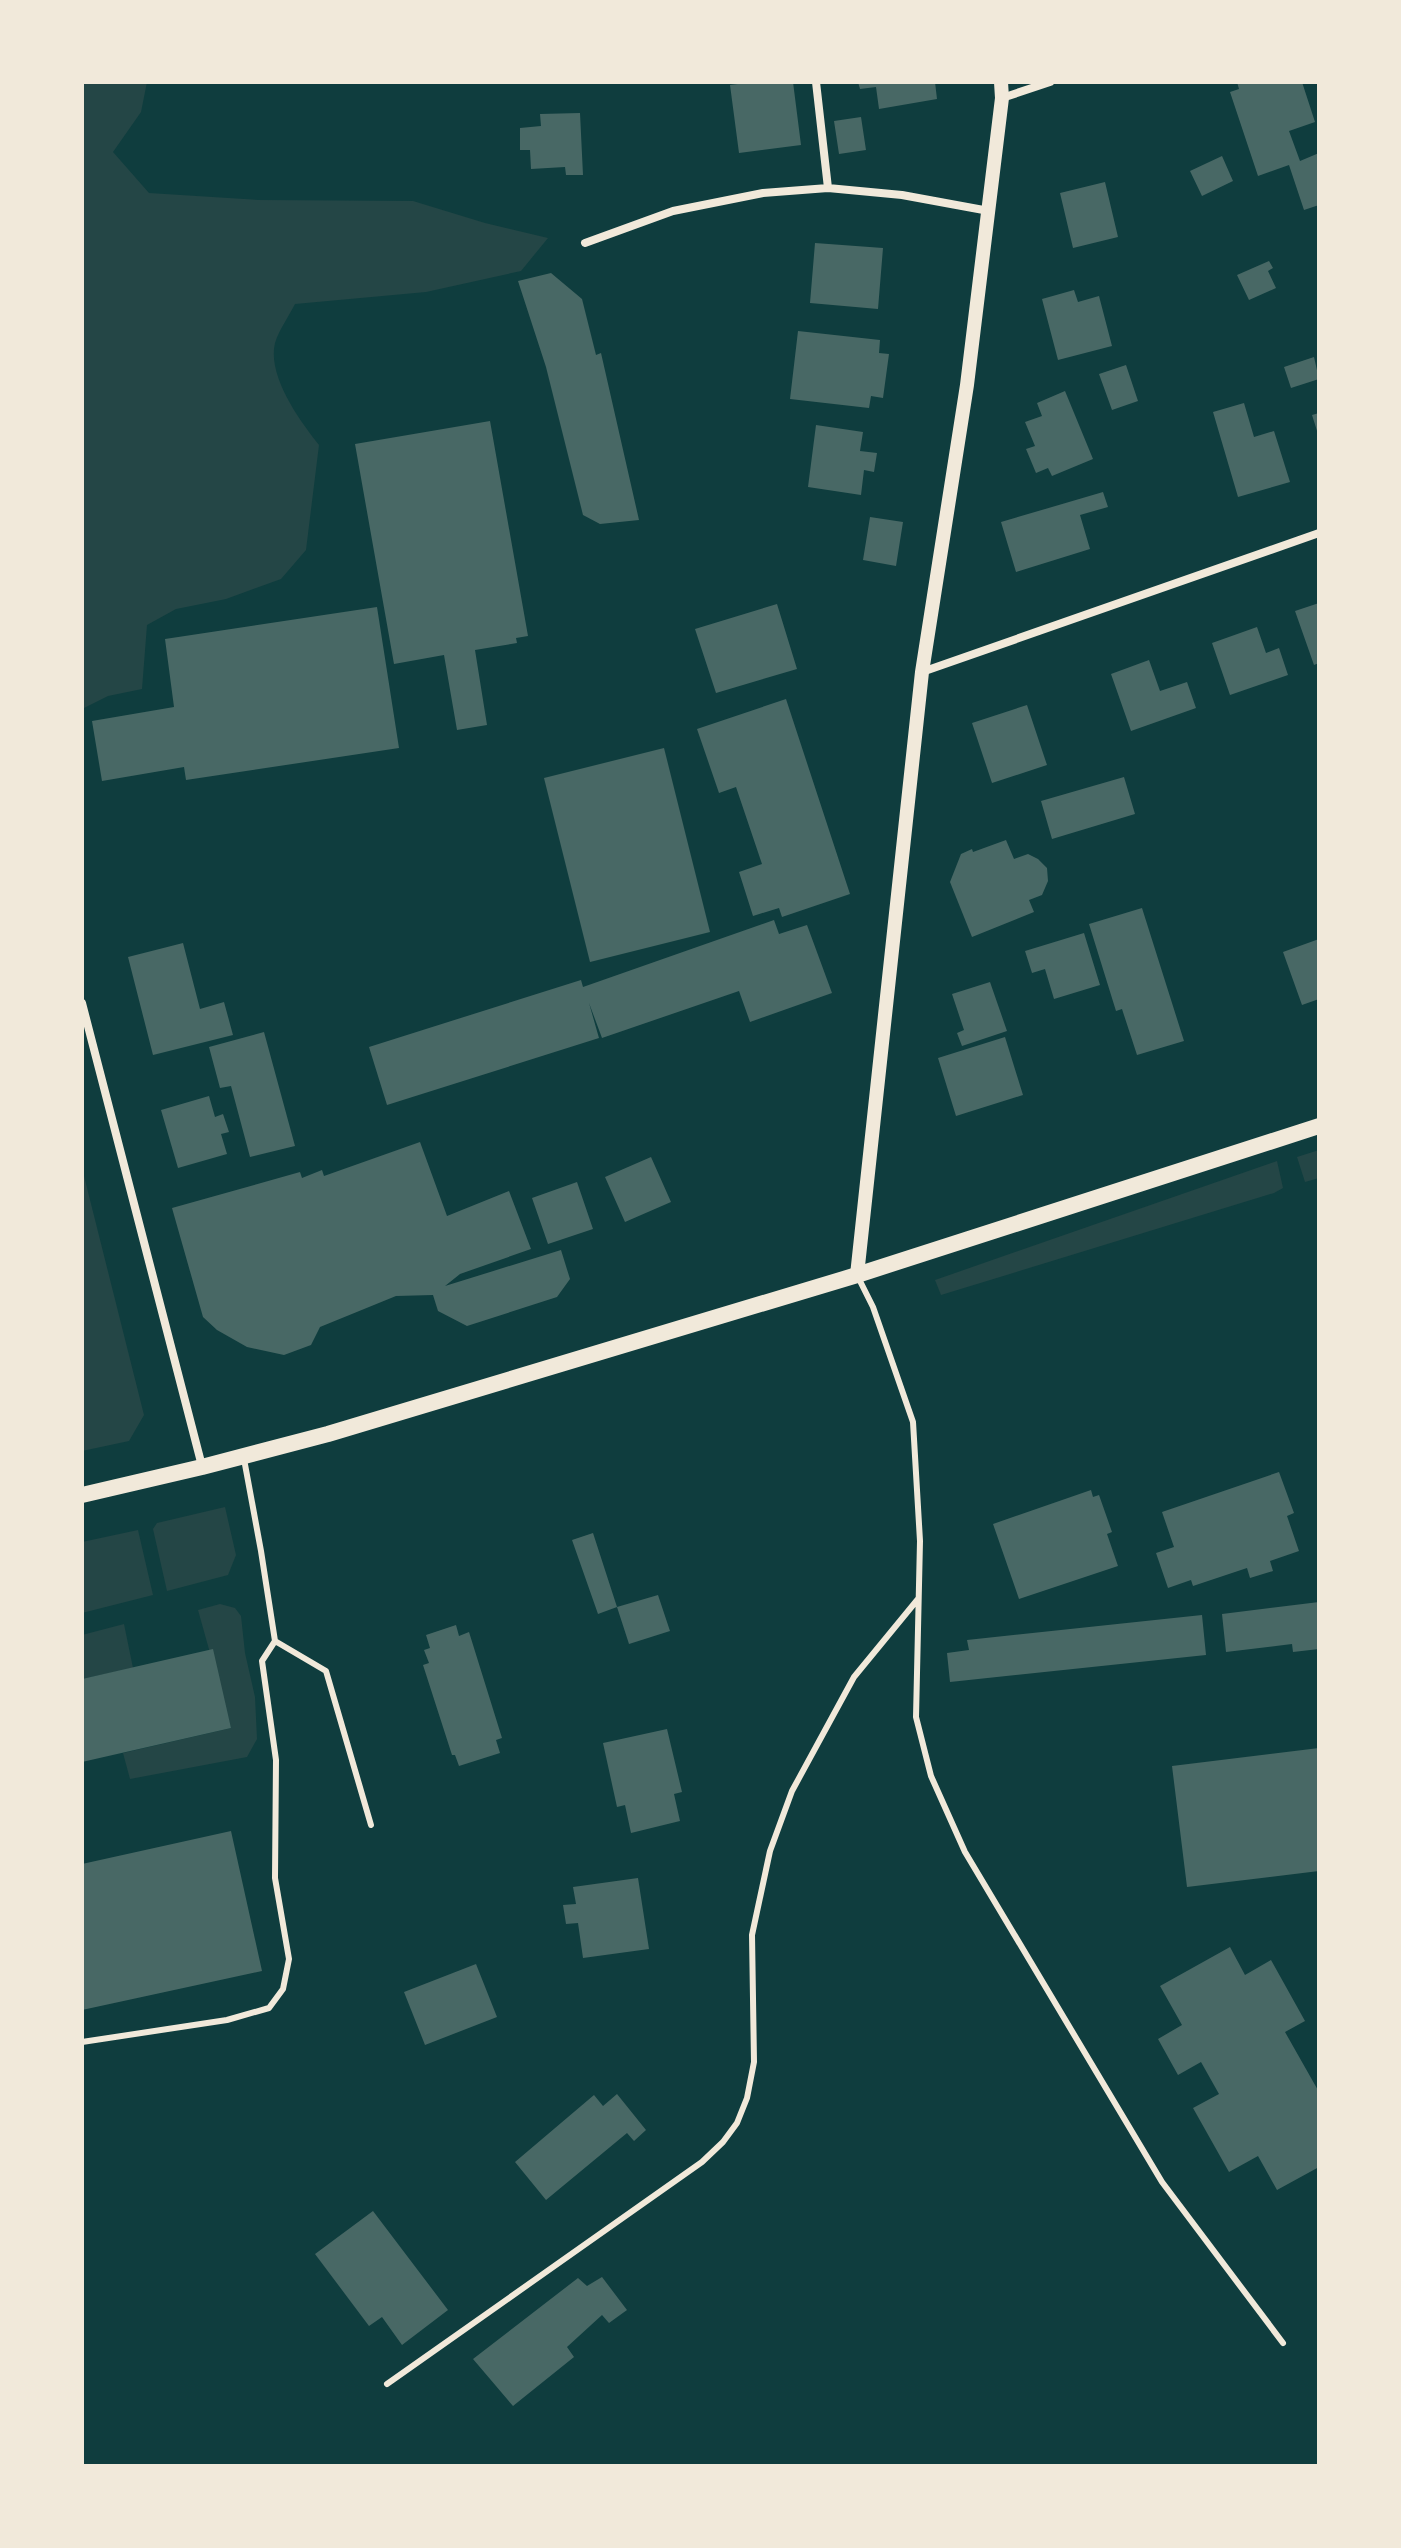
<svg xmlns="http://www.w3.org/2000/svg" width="1401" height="2548" font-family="'Nunito Sans',sans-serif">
  <rect width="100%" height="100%" fill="#0f3d3e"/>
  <path fill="#244646" d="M 82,82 L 147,82 L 141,112 L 113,152 L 149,193 L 259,200 L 413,201 L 485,223 L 548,238 L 521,271 L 426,292 L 295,304 C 289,316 279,330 275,343 C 267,376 300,421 319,445 L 306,550 L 281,579 L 226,599 L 176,609 L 147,625 L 142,689 L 108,696 L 82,709 Z
    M 1319,1150 L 1319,1178 L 1305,1182 L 1297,1157 Z
    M 1277,1161 L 1283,1188 L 1274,1193 L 941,1295 L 935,1280 Z
    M 82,1168 L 144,1415 L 129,1441 L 82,1451 Z
    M 225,1507 L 236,1555 L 228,1575 L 167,1591 L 153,1529 L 157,1523 Z
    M 138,1530 L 153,1595 L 82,1613 L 82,1542 Z
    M 220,1604 L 235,1608 L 241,1616 L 245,1653 L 255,1697 L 257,1739 L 247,1757 L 130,1779 L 123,1753 L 231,1728 L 198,1610 Z
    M 124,1624 L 133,1668 L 82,1679 L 82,1635 Z"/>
  <path fill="#486865" d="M 753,82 L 793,82 L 801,145 L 739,153 L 730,85 Z
    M 858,82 L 935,82 L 937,99 L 879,109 L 876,87 L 860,89 Z
    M 1237,82 L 1302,82 L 1315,122 L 1289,131 L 1300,161 L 1319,153 L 1319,205 L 1304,210 L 1289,165 L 1258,176 L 1230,92 L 1239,89 Z
    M 580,113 L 583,175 L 566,175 L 565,167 L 531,169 L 530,150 L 520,150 L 520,128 L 541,126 L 540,114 Z
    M 861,117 L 866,150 L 839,154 L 834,121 Z
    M 1222,156 L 1233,181 L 1202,196 L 1190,171 Z
    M 1105,182 L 1118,237 L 1073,248 L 1060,193 Z
    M 815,243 L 883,248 L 878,309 L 810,303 Z
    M 1269,261 L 1273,268 L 1268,271 L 1276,288 L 1249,300 L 1237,275 Z
    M 551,273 L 582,299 L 596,355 L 601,353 L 639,520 L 600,524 L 583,515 L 546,367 L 518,281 Z
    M 1074,290 L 1078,302 L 1099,296 L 1112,346 L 1058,360 L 1042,299 Z
    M 798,331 L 880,340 L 879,353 L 889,354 L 883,398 L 871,396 L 869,408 L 790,399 Z
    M 1314,357 L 1319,379 L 1291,388 L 1284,367 Z
    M 1126,365 L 1138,401 L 1112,410 L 1099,374 Z
    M 1065,391 L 1093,459 L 1052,476 L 1048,468 L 1036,473 L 1026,449 L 1035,446 L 1025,422 L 1042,416 L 1037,403 Z
    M 1244,403 L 1254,437 L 1274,431 L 1290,482 L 1238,497 L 1213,412 Z
    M 1319,413 L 1319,434 L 1318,434 L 1312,415 Z
    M 490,421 L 528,636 L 516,638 L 517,643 L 475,650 L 487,725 L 457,730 L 444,655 L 394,664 L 355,444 Z
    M 816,425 L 863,432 L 860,451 L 877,453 L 874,472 L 864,470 L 861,495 L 808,487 Z
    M 1103,492 L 1108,507 L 1080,515 L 1090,549 L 1016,572 L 1001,522 Z
    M 870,517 L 903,522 L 896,566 L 863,560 Z
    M 1319,603 L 1319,663 L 1314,665 L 1295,611 Z
    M 777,604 L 797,669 L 716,693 L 695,629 Z
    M 377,607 L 399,748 L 186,780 L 184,767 L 102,781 L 92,721 L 174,707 L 165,639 Z
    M 1257,627 L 1266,653 L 1279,648 L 1288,675 L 1230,695 L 1212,643 Z
    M 1149,660 L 1160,691 L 1187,682 L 1196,708 L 1131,731 L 1111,674 Z
    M 786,699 L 850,894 L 782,917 L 779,908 L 753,916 L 739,872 L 762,864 L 736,787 L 719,793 L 697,729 Z
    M 1027,705 L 1047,765 L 992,783 L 972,723 Z
    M 664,748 L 710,932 L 590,962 L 544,778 Z
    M 1124,777 L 1135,814 L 1052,839 L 1041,801 Z
    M 1006,840 L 1014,859 L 1028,854 L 1038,859 L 1047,868 L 1048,881 L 1042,895 L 1029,900 L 1034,912 L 972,937 L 950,882 L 961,854 L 972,849 L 973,852 Z
    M 1142,908 L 1184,1041 L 1137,1055 L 1122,1009 L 1116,1011 L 1089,924 Z
    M 774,920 L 779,934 L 807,925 L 832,993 L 750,1022 L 739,991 L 602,1038 L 589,1003 L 599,1038 L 387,1105 L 369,1047 L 581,980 L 583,987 Z
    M 1084,933 L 1100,985 L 1054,999 L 1045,969 L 1032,973 L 1025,951 Z
    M 1319,939 L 1319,999 L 1302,1005 L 1283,952 Z
    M 183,943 L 200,1009 L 224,1002 L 233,1035 L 153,1055 L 128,957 Z
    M 990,982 L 1007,1031 L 962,1046 L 957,1033 L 964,1030 L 952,994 Z
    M 264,1032 L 295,1146 L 250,1157 L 231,1086 L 220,1088 L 209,1047 Z
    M 1005,1037 L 1023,1095 L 956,1116 L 938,1058 Z
    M 209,1096 L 215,1117 L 223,1114 L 229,1132 L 221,1134 L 227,1154 L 178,1168 L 161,1110 Z
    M 420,1142 L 447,1216 L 509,1191 L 531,1249 L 460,1274 L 445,1286 L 561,1250 L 570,1279 L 557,1297 L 467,1326 L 438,1311 L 433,1295 L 396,1296 L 320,1327 L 311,1345 L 284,1355 L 247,1347 L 217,1330 L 203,1317 L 172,1208 L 300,1172 L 302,1178 L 322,1170 L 324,1176 Z
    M 651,1157 L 671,1202 L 625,1222 L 605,1177 Z
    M 577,1182 L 593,1229 L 548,1244 L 532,1198 Z
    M 1279,1472 L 1294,1513 L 1287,1516 L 1299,1551 L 1270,1561 L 1273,1571 L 1250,1578 L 1247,1568 L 1193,1586 L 1191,1580 L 1168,1588 L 1156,1553 L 1174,1547 L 1162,1512 Z
    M 1091,1490 L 1093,1497 L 1099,1495 L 1112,1532 L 1107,1534 L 1118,1566 L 1019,1599 L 993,1524 Z
    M 593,1533 L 617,1607 L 658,1595 L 670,1631 L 629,1644 L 617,1607 L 598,1614 L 572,1540 Z
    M 1319,1602 L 1319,1649 L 1293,1652 L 1292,1644 L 1226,1652 L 1222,1614 Z
    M 1202,1615 L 1206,1655 L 950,1682 L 947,1653 L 969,1650 L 967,1640 Z
    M 456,1625 L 459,1636 L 469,1632 L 502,1738 L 496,1740 L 500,1753 L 459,1766 L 455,1755 L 452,1755 L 423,1665 L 429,1663 L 424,1650 L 430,1648 L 426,1635 Z
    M 213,1649 L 231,1728 L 82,1762 L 82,1679 Z
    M 667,1729 L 682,1792 L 674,1794 L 680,1821 L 631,1833 L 625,1805 L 617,1807 L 603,1743 Z
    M 1319,1748 L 1319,1871 L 1187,1887 L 1172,1766 Z
    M 231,1831 L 262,1971 L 82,2010 L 82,1864 Z
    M 638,1878 L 649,1949 L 583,1958 L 578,1923 L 566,1924 L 563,1905 L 576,1904 L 573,1887 Z
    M 1230,1947 L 1245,1975 L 1271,1960 L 1305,2021 L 1285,2032 L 1319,2092 L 1319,2167 L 1277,2190 L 1258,2156 L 1229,2172 L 1193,2108 L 1219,2094 L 1201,2062 L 1178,2075 L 1158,2039 L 1182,2025 L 1160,1986 Z
    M 476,1964 L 497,2017 L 425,2045 L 404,1992 Z
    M 617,2094 L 646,2130 L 634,2141 L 627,2133 L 546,2200 L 515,2162 L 594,2095 L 603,2106 Z
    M 373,2211 L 448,2310 L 402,2345 L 382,2317 L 369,2326 L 315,2254 Z
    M 602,2277 L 627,2310 L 609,2323 L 602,2315 L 567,2347 L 574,2357 L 513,2406 L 473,2359 L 578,2278 L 587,2286 Z"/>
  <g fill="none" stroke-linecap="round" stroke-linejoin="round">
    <path stroke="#f1e9da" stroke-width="6" d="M 858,1277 L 873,1307 L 913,1422 L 920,1541 L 916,1717 L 931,1776 L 965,1852 L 1162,2182 L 1283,2343
      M 275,1641 L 326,1671 L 371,1825
      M 82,2042 L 227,2020 L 269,2008 L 283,1989 L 289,1959 L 275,1878 L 276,1760 L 262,1661 L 275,1641 L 261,1551 L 244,1459
      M 387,2384 L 702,2162 L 723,2142 L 737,2123 L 747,2098 L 754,2062 L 752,1935 L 770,1851 L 792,1791 L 854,1677 L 918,1599"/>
    <path stroke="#f1e9da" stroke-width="8" d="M 816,82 L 828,188
      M 1002,98 L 1050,82
      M 585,243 L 673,211 L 763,193 L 828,188 L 902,195 L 989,211
      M 922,672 L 1319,533
      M 82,1003 L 202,1466"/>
    <path stroke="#f1e9da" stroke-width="14" d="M 857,1275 L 922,672 L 967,385 L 1002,98 L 1001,82"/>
    <path stroke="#f1e9da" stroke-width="16" d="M 82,1495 L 202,1467 L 328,1434 L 857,1275 L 1319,1126"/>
  </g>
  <rect width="1401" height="2548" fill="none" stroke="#f1e9da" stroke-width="168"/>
</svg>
